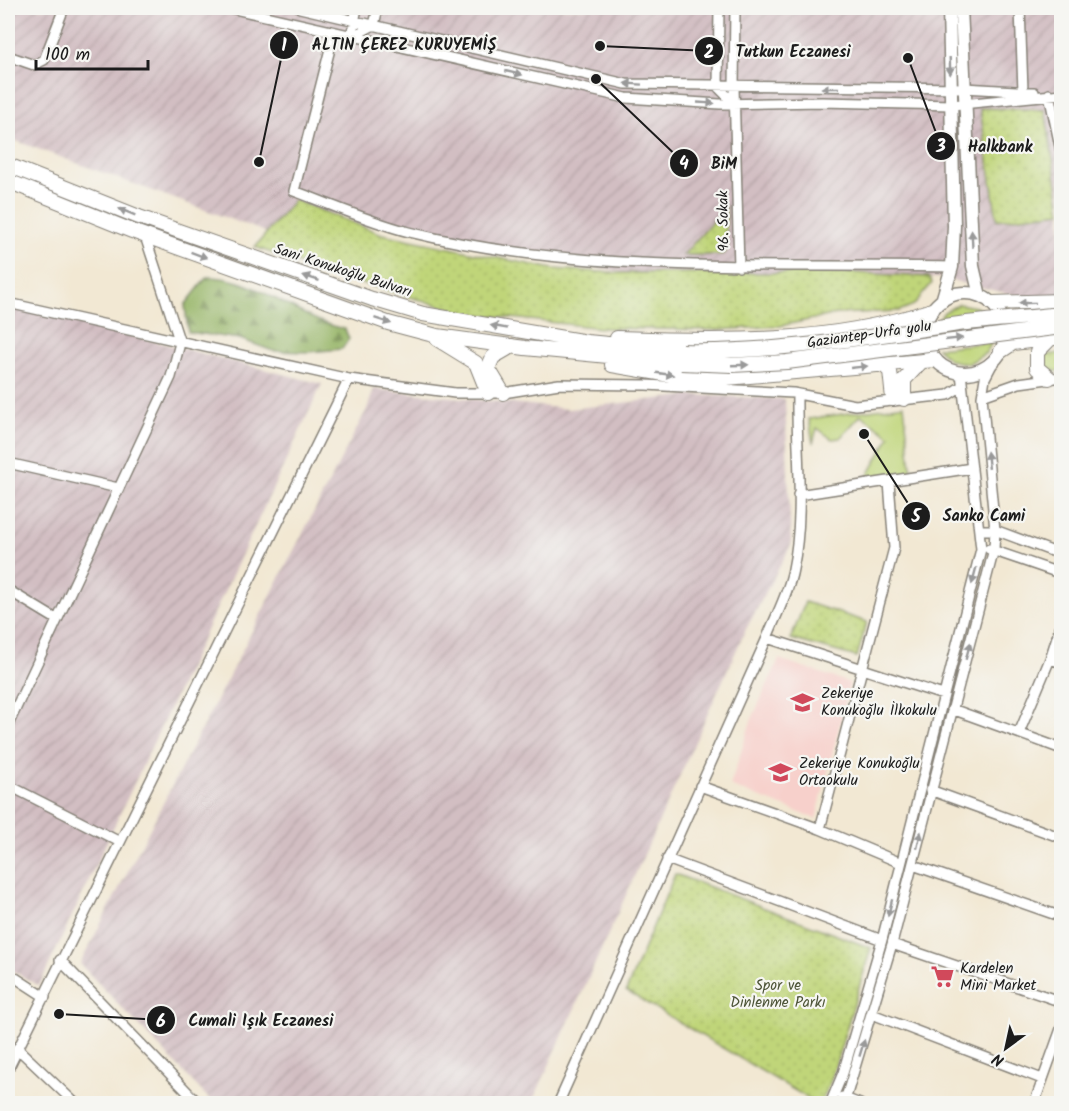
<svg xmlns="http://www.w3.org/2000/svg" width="1069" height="1111" font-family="Kalam,sans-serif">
  <defs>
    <pattern id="industrial-furrows" width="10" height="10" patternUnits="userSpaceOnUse" patternTransform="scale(1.5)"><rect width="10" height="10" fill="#d2bec2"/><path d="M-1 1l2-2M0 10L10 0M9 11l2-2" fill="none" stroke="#b4a3a6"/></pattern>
    <pattern id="forest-firs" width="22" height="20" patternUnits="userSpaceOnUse" patternTransform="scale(1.5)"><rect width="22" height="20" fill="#98b669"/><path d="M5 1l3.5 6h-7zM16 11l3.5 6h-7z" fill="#7b9356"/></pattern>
    <pattern id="park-dots" width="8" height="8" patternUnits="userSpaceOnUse" patternTransform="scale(1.5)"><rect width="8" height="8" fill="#c0d579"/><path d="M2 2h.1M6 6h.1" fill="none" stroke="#a4b668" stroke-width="1.8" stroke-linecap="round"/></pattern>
  </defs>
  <rect width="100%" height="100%" fill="#f6f6f2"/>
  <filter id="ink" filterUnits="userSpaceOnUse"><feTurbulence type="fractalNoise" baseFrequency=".0167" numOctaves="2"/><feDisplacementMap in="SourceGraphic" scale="12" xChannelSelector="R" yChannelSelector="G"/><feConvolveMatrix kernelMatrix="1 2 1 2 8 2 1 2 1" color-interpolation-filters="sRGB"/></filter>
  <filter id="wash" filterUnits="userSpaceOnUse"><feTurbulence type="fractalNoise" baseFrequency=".008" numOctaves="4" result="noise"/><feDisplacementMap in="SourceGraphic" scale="24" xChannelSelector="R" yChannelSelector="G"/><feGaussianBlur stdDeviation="1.35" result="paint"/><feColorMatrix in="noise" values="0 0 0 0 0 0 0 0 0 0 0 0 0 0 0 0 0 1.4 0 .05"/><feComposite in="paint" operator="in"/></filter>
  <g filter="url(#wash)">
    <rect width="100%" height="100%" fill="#f2e8d3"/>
    <path fill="#f7d0cb" d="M 779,659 L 850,683 L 816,819 L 730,786 L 751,721 Z"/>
    <path fill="url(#industrial-furrows)" d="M 8,8 L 1061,8 L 1061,301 L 1048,303 L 942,278 L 655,279 L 324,211 L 271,234 L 8,138 Z
      M 8,304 L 322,384 L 39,986 L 8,968 Z
      M 374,389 L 569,409 L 693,395 L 785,399 L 791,545 L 745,631 L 532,1103 L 213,1103 L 80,964 L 367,409 Z"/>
    <path fill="#c0d579" stroke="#6e784a" stroke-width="1.5" d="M 959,304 L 976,307 L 986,315 L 937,322 L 944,312 Z
      M 992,342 L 986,353 L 968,364 L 950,360 L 937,348 Z
      M 904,405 L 912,476 L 866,479 L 890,436 L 861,415 L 840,438 L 832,439 L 817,428 L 813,443 L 809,419 Z"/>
    <path fill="url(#forest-firs)" stroke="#5a6942" stroke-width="1.5" d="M 207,277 C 257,276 297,320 345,329 L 349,339 L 342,349 L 308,352 L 273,351 L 240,339 L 188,332 L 185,305 Z"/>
    <path fill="url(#park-dots)" stroke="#6e784a" stroke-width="1.5" d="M 980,108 L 1045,110 L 1061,212 L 997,220 Z
      M 294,200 L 382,234 L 553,269 L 617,273 L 856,273 L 929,277 L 932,283 L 914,305 L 899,311 L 837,314 L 780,326 L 718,330 L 602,328 L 466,313 L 325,273 L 255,247 Z
      M 726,207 L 726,252 L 721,255 L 683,255 Z
      M 1061,353 L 1061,371 L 1044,372 L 1042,367 L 1046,355 Z
      M 805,602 L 867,622 L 857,657 L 791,639 Z
      M 675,874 L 871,948 L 831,1080 L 821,1103 L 816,1103 L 626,991 Z"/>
  </g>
  <g filter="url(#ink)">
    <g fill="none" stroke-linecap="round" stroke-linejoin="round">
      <defs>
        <path id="minor" d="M 230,8 L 626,98 L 720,104 L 822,102 L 952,105 L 1062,94
          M 300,8 L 626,84 L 964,88 L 1034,92
          M 719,8 L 718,87 L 735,104
          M 735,8 L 734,87 L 739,267
          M 1020,8 L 1023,91
          M 334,33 L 294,191 C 332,205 370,222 409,232 C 588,276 770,263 952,267
          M 351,37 L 374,25 L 378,8
          M 351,37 L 357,8
          M 8,56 L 34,65 L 44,60 L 64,8
          M 1049,94 L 1062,156
          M 8,303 L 349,379 L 455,393 L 503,393 L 559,384 L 646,385 L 793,393 L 855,405 L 948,395 L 962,386
          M 982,396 L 1019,383 L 1062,377
          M 8,463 L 118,488
          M 798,495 L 972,468
          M 980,530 L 995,530 L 1062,555
          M 989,549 L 1062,574
          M 8,590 L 56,619
          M 767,638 L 943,695
          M 1050,659 L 1062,663
          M 952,709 L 1062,749
          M 8,725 L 171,377 L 180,343 L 145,236
          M 1019,733 L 1050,659 L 1062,621
          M 8,785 L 118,841
          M 700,786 L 820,829 L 901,863
          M 930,790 L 1062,838
          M 820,829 L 894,548 L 889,482
          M 667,859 L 882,940
          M 913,865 L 1062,917
          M 892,944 L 1062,1002
          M 60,960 L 199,1104
          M 8,973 L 45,997
          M 872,1014 L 1042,1079
          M 17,1048 L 76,1104
          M 8,1069 L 349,379
          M 842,1097 L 860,1104
          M 558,1104 L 767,638 C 776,615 789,592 793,569 C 805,512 796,452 797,394
          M 830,1104 L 843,1073 L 882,940 L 981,549 L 961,373
          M 844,1104 L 892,944 L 994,549 L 995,530 L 982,396 L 985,378 L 994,361
          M 1034,1104 L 1062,1026"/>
        <path id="major" d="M 961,8 L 973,266 L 980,296
          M925 333a40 40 0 1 1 80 0a40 40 0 1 1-80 0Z
          M 942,301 L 952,267 L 954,226 L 949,8"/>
        <path id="highway" d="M 8,165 L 139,217 L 372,299 L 423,314 L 587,342 L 682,351
          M 8,181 L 132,231 L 388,323 L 437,336 L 525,348 L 681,363
          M 992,303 L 1062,301
          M 617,338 C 724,342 830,344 932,310
          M 437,339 L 476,363 L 488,393
          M 1001,351 L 1013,343 L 1062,337
          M 882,364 L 890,371 L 893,399
          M 612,365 L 682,377 L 714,379 L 935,360
          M 1049,378 L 1037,368 L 1037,352 L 1051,338
          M 503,393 L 488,368 L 493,357 L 512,346
          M 904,399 L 904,380 L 920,363"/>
      </defs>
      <use href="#minor" stroke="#878278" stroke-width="12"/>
      <use href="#major" stroke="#878278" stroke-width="15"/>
      <use href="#highway" stroke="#878278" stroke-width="16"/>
      <use href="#minor" stroke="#fff" stroke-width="9"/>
      <use href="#major" stroke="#fff" stroke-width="12"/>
      <use href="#highway" stroke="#fff" stroke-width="14"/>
      <defs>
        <path id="highway-bridge" d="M 682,351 C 773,353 861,338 952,325 C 988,320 1025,318 1062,314
          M 681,363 L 732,365 L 787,362 L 1062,327"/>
      </defs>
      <use href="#highway-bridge" stroke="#878278" stroke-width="16" stroke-linecap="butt"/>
      <use href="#highway-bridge" stroke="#fff" stroke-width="14"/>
    </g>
    <defs><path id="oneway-solid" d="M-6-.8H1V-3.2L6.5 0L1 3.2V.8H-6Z" transform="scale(1.5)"/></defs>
    <g fill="#999">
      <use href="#oneway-solid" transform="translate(950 66) rotate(88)"/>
      <use href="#oneway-solid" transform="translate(514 73) rotate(13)"/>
      <use href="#oneway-solid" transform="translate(633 84) rotate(-176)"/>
      <use href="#oneway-solid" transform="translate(830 88) rotate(180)"/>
      <use href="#oneway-solid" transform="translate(706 103) rotate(3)"/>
      <use href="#oneway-solid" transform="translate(127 212) rotate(-158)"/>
      <use href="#oneway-solid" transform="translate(972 239) rotate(-93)"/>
      <use href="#oneway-solid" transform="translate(199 255) rotate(20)"/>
      <use href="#oneway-solid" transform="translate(311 278) rotate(-161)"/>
      <use href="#oneway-solid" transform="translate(1027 303) rotate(179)"/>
      <use href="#oneway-solid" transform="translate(383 321) rotate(18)"/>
      <use href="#oneway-solid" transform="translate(499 327) rotate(-170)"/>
      <use href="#oneway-solid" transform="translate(954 339) rotate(-6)"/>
      <use href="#oneway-solid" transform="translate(740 365) rotate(-2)"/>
      <use href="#oneway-solid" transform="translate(859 367) rotate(-6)"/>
      <use href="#oneway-solid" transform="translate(665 374) rotate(8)"/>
      <use href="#oneway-solid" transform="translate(988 460) rotate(-96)"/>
      <use href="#oneway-solid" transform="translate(974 576) rotate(105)"/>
      <use href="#oneway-solid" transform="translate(968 651) rotate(-75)"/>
      <use href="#oneway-solid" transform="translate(919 840) rotate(-77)"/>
      <use href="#oneway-solid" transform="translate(890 908) rotate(104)"/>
      <use href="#oneway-solid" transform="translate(862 1048) rotate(-73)"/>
    </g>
  </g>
  <defs>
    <symbol id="school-bare" viewBox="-9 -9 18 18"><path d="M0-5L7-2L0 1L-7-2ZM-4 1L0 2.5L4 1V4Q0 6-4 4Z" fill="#d1495b" stroke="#f6f6f2" stroke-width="2.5" paint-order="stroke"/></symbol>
    <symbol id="supermarket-bare" viewBox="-9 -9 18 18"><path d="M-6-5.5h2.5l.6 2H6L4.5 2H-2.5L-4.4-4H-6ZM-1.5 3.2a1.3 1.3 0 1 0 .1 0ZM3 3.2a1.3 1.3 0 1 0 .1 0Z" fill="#d1495b" stroke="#f6f6f2" stroke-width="2.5" paint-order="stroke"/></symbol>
  </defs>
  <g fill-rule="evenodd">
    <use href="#school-bare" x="786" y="686" width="33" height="33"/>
    <use href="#school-bare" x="764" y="756" width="33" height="33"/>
    <use href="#supermarket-bare" x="926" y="960" width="33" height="33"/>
  </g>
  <g text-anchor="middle" stroke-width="4.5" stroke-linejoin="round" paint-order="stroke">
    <g font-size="15" fill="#1c1c1c" stroke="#f6f6f2">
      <text transform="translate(723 221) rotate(-91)" y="5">96. Sokak</text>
      <text transform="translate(343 270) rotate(18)" y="5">Sani Konukoğlu Bulvarı</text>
      <text transform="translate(869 334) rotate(-8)" y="5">Gaziantep-Urfa yolu</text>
    </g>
    <g font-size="15" fill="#1c1c1c" stroke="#f6f6f2" text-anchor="start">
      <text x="821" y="698">Zekeriye<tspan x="821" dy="17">Konukoğlu İlkokulu</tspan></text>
      <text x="799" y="768">Zekeriye Konukoğlu<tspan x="799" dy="17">Ortaokulu</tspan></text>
      <text x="960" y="973">Kardelen<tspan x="960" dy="17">Mini Market</tspan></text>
    </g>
    <g font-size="15" fill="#4d5438" stroke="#f6f6f2">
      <text x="778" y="990">Spor ve<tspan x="778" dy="17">Dinlenme Parkı</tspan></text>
    </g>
  </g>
  <path fill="none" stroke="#1c1c1c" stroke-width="2" d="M259 162L284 45M600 46L709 51M908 58L941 146M596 79L684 163M864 434L916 516M59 1014L161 1020"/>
  <g fill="#1c1c1c" stroke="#f6f6f2" stroke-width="2">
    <circle cx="259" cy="162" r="6"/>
    <circle cx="600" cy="46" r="6"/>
    <circle cx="908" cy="58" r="6"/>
    <circle cx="596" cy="79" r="6"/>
    <circle cx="864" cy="434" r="6"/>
    <circle cx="59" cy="1014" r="6"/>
    <circle cx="284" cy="45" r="15"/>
    <circle cx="709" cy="51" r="15"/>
    <circle cx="941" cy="146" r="15"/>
    <circle cx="684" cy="163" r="15"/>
    <circle cx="916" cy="516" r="15"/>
    <circle cx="161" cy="1020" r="15"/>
  </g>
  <g font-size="18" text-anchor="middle" font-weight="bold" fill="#fff">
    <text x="284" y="51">1</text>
    <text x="709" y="58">2</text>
    <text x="941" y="152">3</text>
    <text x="684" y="169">4</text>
    <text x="916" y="522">5</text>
    <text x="161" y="1027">6</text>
  </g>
  <g font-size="16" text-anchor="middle" font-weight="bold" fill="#1c1c1c" stroke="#f6f6f2" stroke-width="4.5" stroke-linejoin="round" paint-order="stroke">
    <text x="404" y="50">ALTIN ÇEREZ KURUYEMİŞ</text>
    <text x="793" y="57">Tutkun Eczanesi</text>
    <text x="1000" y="152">Halkbank</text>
    <text x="724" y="169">BiM</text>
    <text x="984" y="521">Sanko Cami</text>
    <text x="261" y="1026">Cumali Işık Eczanesi</text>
  </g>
  <rect width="1069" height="1111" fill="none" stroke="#f6f6f2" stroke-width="30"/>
  <g transform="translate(1006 1048) rotate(213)" stroke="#f6f6f2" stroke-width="4.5" paint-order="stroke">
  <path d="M0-4.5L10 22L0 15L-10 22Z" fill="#1c1c1c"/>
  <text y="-9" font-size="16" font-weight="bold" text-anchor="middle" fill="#1c1c1c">N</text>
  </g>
  <path d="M36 60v9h112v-9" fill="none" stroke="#1c1c1c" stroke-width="3"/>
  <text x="45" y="60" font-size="18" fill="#1c1c1c" stroke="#f6f6f2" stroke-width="4.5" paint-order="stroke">100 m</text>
</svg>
